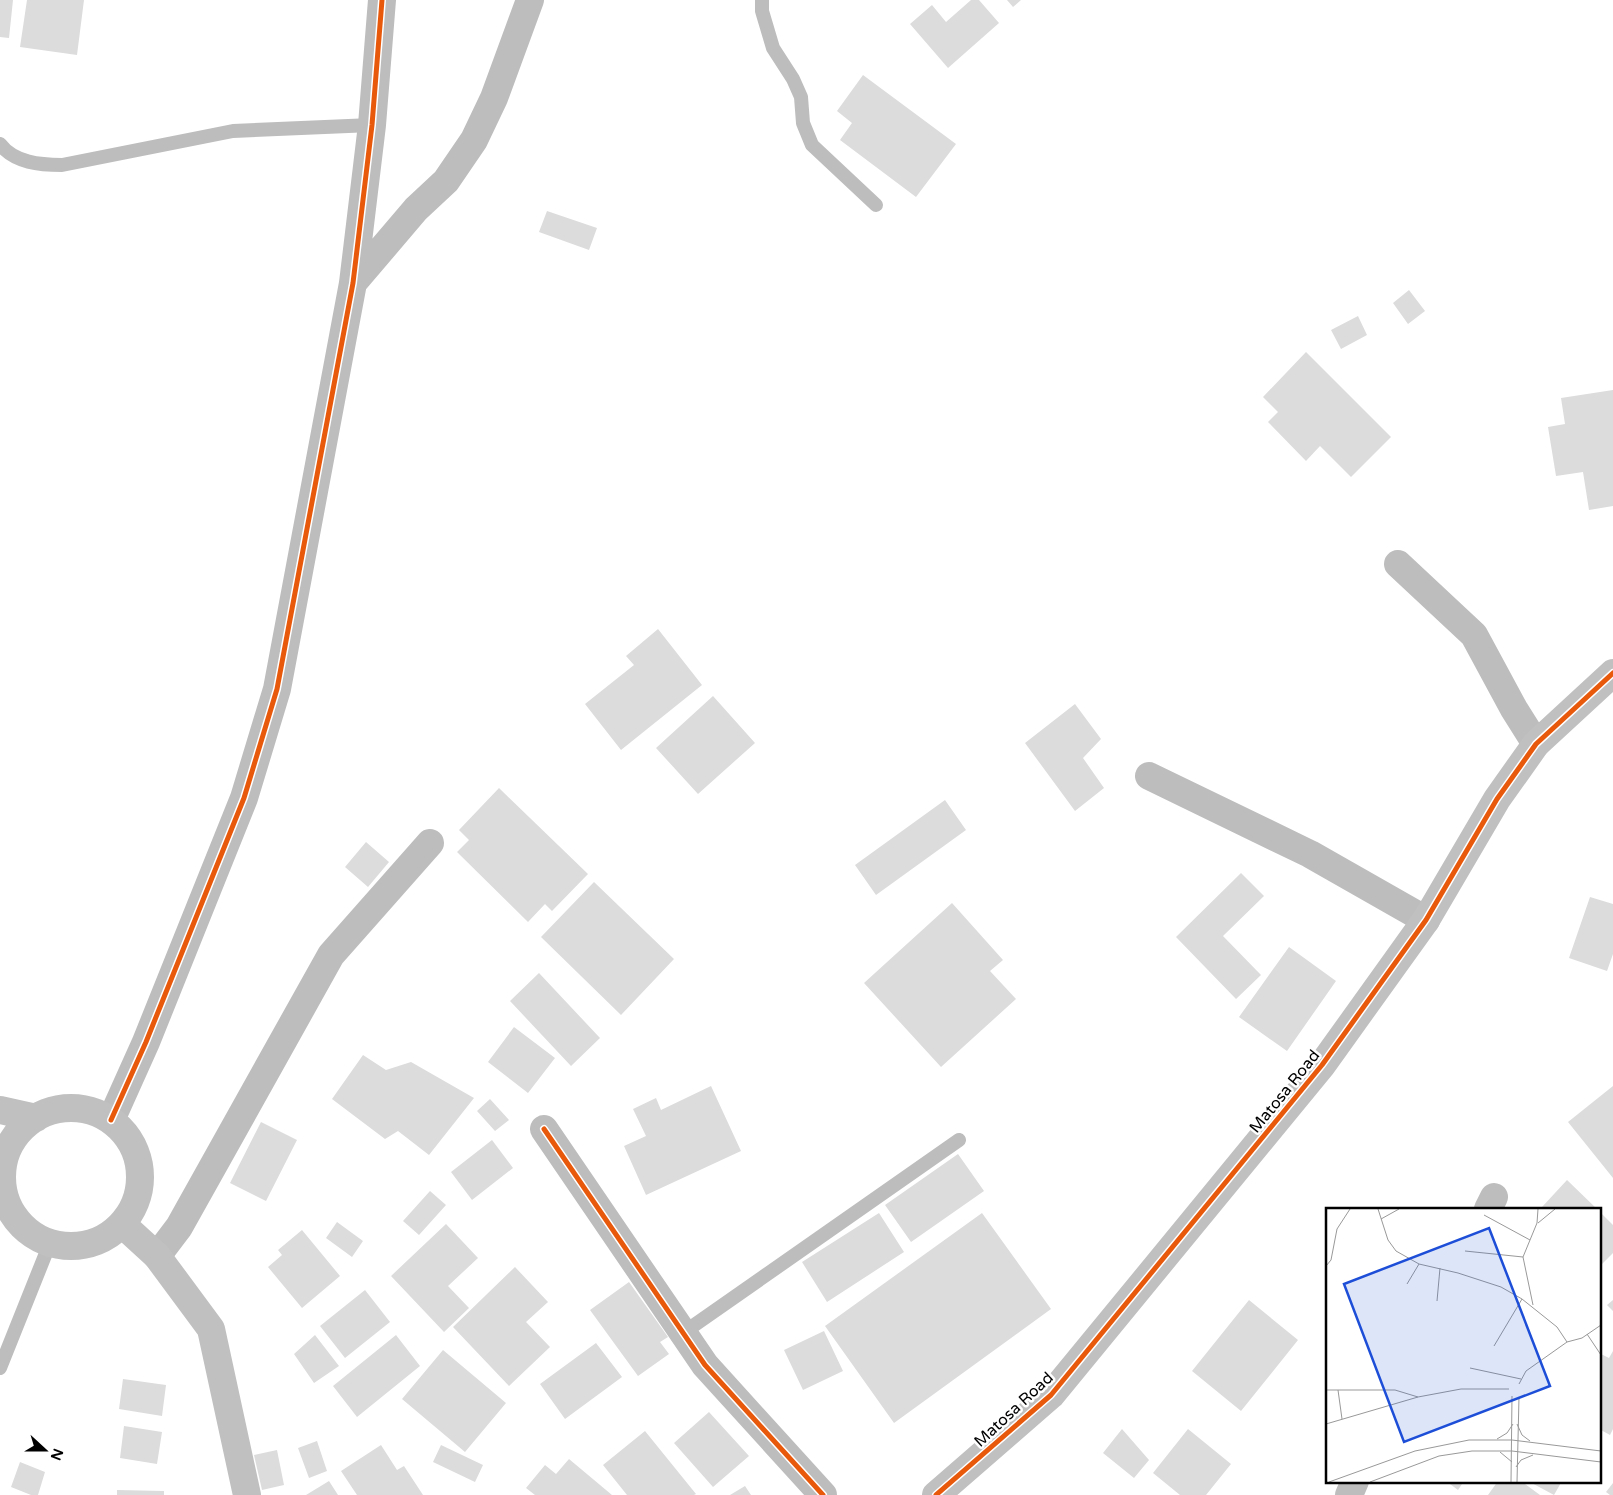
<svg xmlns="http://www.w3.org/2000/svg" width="1613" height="1495" font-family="'Varela Round',sans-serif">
  <rect width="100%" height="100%" fill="#fff"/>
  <path fill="#dcdcdc" d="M 0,0 L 13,0 L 9,38 L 0,37 Z
    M 27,0 L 84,0 L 77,55 L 20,47 Z
    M 971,0 L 979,0 L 999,23 L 948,68 L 910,24 L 932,5 L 946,22 Z
    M 1007,0 L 1021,0 L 1013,7 Z
    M 863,75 L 956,144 L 916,197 L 840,140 L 852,123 L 837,111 Z
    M 547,211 L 597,228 L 589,250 L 539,232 Z
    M 1409,290 L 1425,311 L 1408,324 L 1393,303 Z
    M 1358,316 L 1367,335 L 1341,349 L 1331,330 Z
    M 1306,352 L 1391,437 L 1351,477 L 1320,446 L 1306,461 L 1268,422 L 1278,412 L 1263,397 Z
    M 1613,390 L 1613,506 L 1589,510 L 1583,472 L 1556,476 L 1548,427 L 1565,424 L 1561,398 Z
    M 658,629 L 702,685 L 621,750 L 585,704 L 634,665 L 626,656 Z
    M 713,696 L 755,743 L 698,794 L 656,748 Z
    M 1075,704 L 1101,739 L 1083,758 L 1104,788 L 1075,811 L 1025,743 Z
    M 499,788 L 588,874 L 552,911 L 545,904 L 528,922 L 457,852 L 469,840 L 459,830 Z
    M 945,800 L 966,830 L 876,895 L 855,865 Z
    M 366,842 L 389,862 L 368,887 L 345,867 Z
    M 1241,873 L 1264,896 L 1223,936 L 1261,975 L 1236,999 L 1176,937 Z
    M 594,882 L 674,959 L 621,1015 L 541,937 Z
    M 1590,897 L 1613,904 L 1613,954 L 1607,971 L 1569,958 Z
    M 952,903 L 1003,960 L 990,971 L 1016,999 L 941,1067 L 864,983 Z
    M 1289,947 L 1336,981 L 1287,1051 L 1239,1017 Z
    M 539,973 L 600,1038 L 571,1066 L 510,1001 Z
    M 514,1027 L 555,1058 L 528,1093 L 488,1062 Z
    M 363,1055 L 386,1070 L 411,1062 L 474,1098 L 429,1155 L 398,1131 L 385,1139 L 332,1099 Z
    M 711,1086 L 741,1151 L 646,1195 L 624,1146 L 646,1136 L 633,1109 L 656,1098 L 661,1110 Z
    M 1613,1086 L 1613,1178 L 1568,1122 Z
    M 490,1099 L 509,1120 L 495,1131 L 477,1111 Z
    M 261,1122 L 297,1140 L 266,1201 L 230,1183 Z
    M 492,1140 L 513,1168 L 472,1200 L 451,1172 Z
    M 958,1154 L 984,1191 L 911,1242 L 885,1205 Z
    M 1567,1180 L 1597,1209 L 1544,1209 L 1542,1207 Z
    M 430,1191 L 446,1205 L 419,1235 L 403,1221 Z
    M 1599,1211 L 1613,1225 L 1613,1253 L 1602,1264 L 1599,1262 Z
    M 879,1213 L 904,1252 L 827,1302 L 802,1262 Z
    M 982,1213 L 1051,1309 L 894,1423 L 825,1326 Z
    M 337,1222 L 363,1241 L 352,1257 L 326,1238 Z
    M 446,1224 L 478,1258 L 448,1286 L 469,1308 L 444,1332 L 391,1276 Z
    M 302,1230 L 340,1276 L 302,1308 L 268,1267 L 282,1255 L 278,1250 Z
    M 515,1267 L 548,1302 L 526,1322 L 550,1347 L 509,1386 L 453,1327 Z
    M 629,1282 L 668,1337 L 660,1342 L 669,1354 L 638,1376 L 590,1310 Z
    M 365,1290 L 390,1322 L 345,1358 L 320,1326 Z
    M 1249,1300 L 1298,1340 L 1241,1411 L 1192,1371 Z
    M 1613,1300 L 1613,1311 L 1607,1305 Z
    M 824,1331 L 843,1371 L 803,1390 L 784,1350 Z
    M 315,1335 L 339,1366 L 314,1383 L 294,1354 Z
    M 396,1335 L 420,1366 L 357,1417 L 333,1386 Z
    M 596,1343 L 622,1377 L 565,1419 L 540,1384 Z
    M 443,1350 L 506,1403 L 465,1452 L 402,1399 Z
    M 1613,1351 L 1613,1429 L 1610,1435 L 1599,1429 L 1599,1353 L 1609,1358 Z
    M 123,1379 L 166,1385 L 162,1416 L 119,1409 Z
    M 709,1412 L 749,1456 L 713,1487 L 674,1443 Z
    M 124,1426 L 162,1432 L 157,1464 L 120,1458 Z
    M 1122,1429 L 1149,1460 L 1134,1478 L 1103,1453 Z
    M 1188,1429 L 1231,1464 L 1206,1495 L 1180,1495 L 1153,1473 Z
    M 645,1431 L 696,1494 L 694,1495 L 627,1495 L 603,1465 Z
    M 317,1441 L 327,1471 L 309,1478 L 298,1448 Z
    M 381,1445 L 397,1470 L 404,1466 L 423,1495 L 357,1495 L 341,1471 Z
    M 441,1445 L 483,1465 L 475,1482 L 433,1462 Z
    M 277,1450 L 284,1485 L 262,1490 L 254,1455 Z
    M 569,1459 L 612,1495 L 535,1495 L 526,1488 L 545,1465 L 556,1474 Z
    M 20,1462 L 45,1472 L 38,1495 L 31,1495 L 11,1487 Z
    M 329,1481 L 338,1495 L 306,1495 Z
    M 1446,1481 L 1464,1481 L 1458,1490 Z
    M 1498,1481 L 1521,1481 L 1540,1495 L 1488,1495 Z
    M 1528,1481 L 1562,1481 L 1554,1495 Z
    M 1613,1483 L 1613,1495 L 1610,1495 L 1606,1492 Z
    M 745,1486 L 751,1495 L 730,1495 Z
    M 117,1490 L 164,1491 L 164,1495 L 117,1495 Z"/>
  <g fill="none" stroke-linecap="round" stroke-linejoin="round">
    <path stroke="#bdbdbd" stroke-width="14" d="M 762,0 L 762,11 L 773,48 L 793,79 L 801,97 L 803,123 L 812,145 L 876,205
      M 0,144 C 14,163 41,165 62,165 L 233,131 L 372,125
      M 683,1333 L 959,1140
      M 0,1368 L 50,1243"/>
    <path stroke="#bdbdbd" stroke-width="28" d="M 353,283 L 416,209 L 446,181 L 474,140 L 494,98 L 530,0
      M 1398,564 L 1474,635 L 1514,709 L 1536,744
      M 1149,776 L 1310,854 L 1426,920
      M 111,1120 L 146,1042 L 244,798 L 277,689 L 353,283 L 372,125 L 382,0
      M 544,1129 L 705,1365 L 823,1495
      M 1488,1209 L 1494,1197
      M 157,1256 L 179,1227 L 331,955 L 430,843
      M 1349,1495 L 1355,1481"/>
    <path stroke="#c0c0c0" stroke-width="28" d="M2 1177a69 69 0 1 1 138 0a69 69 0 1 1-138 0Z
      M 0,1110 L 36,1118
      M 122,1224 L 157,1256 L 211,1329 L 247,1495
      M 936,1495 L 1051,1395 L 1322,1065 L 1426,920 L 1497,799 L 1536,744 L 1613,673"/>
    <defs>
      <path id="cycleway" d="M 111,1120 L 146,1042 L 244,798 L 277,689 L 353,283 L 372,125 L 382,0
        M 544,1129 L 705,1365 L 823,1495
        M 936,1495 L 1051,1395 L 1322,1065 L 1426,920 L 1497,799 L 1536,744 L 1613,673"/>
    </defs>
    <use href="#cycleway" stroke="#fff" stroke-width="8"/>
    <use href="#cycleway" stroke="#e8590c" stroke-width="5"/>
  </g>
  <g text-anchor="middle" stroke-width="5" stroke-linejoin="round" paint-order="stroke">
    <g font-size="16" fill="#000" stroke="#fff">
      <text transform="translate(1284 1091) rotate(-51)" y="6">Matosa Road</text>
      <text transform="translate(1013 1409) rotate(-43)" y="6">Matosa Road</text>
    </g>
  </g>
  <g transform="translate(1326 1208)">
    <rect width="275" height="275" fill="#fff"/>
    <path fill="none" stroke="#999" stroke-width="1" d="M 52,1 L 62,32 L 70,43 L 93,56 L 132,65 L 175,79 L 196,91 L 231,119 L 241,134M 158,7 L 204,32M 55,11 L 73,1M 212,15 L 229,1M 139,43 L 197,49M 0,58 L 5,52 L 11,21 L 24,1M 81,76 L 93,56M 111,93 L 114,60M 207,97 L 197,49 L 211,15 L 212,1M 261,126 L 275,147M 168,138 L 196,91M 144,160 L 195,171M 193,176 L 200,163 L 241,134 L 256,130 L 275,117M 0,182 L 69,182 L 92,189M 12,182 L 16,211M 0,216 L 92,189 L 135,181 L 183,181M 191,216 L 196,227 L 204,233M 171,231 L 181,225 L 187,216M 174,244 L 186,254M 190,259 L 195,252 L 207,247M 3,274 L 89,243 L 143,232 L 186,232 L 275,243M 44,274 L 113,248 L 146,243 L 186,243 L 275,254M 185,274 L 186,188M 191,274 L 193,189"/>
    <path fill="#1d4ed8" fill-opacity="0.15" stroke="#1d4ed8" stroke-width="2.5" d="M 163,20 L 224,178 L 78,234 L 18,76 Z"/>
    <rect width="275" height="275" fill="none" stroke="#000" stroke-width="2.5"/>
  </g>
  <g transform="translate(45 1450) rotate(111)" stroke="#ffffff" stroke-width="4" paint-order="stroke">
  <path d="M0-4L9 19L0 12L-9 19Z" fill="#000000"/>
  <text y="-8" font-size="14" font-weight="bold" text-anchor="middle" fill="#000000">N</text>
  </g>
</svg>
